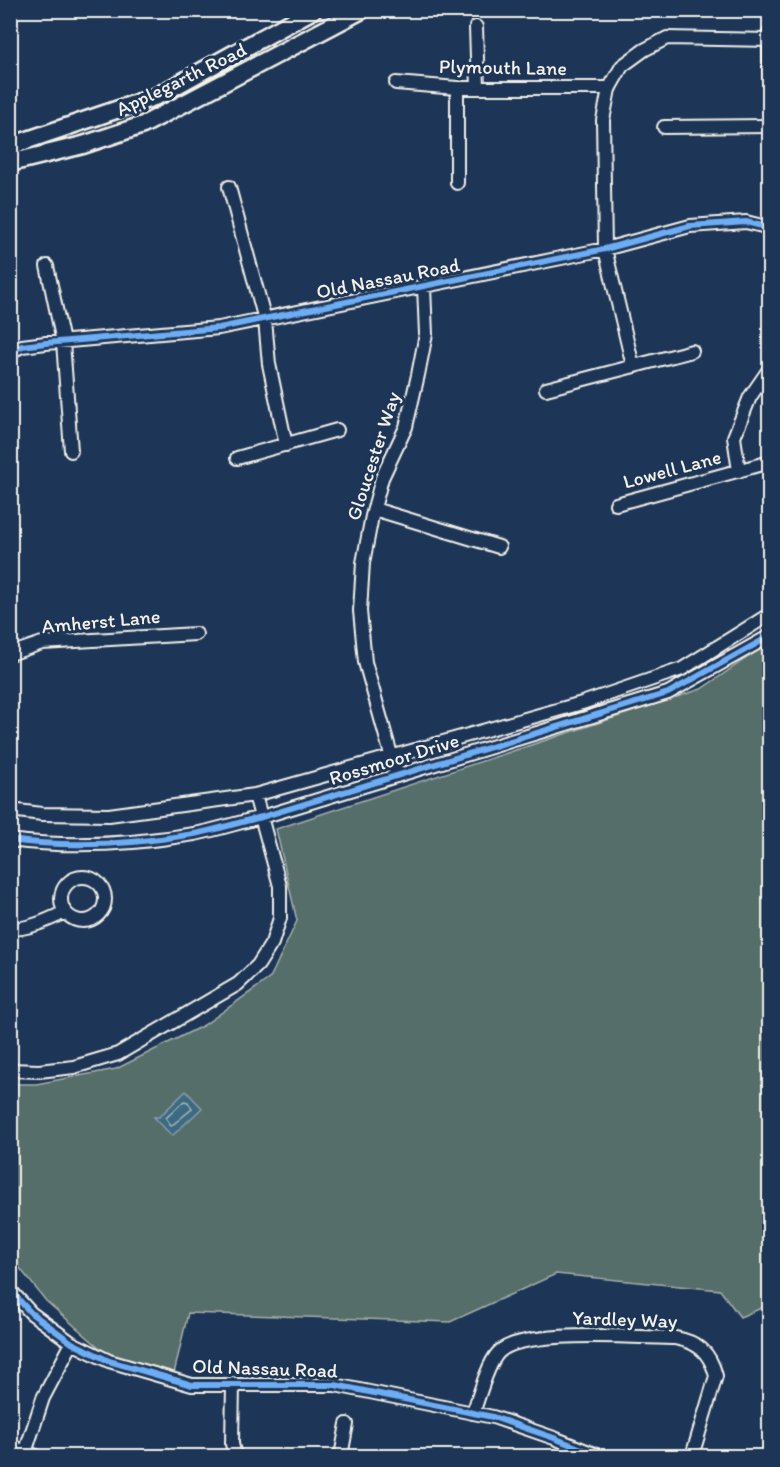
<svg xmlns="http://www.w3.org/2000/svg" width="780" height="1467" font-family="Itim,sans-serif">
  <rect width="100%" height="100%" fill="#1d3557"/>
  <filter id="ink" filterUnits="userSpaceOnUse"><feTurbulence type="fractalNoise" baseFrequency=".0167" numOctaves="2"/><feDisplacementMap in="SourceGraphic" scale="12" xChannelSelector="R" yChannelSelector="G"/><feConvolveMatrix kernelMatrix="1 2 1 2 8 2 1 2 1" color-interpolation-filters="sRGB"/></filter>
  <g filter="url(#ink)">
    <path fill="#576e6b" stroke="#a6b0aa" stroke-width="1.5" d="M 769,643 L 769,1305 L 740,1317 L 720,1290 L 556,1274 L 450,1322 L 188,1313 L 173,1378 L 117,1363 L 46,1301 L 11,1257 L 11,1084 L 36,1084 L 116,1069 L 204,1025 L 270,978 L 297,921 L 276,829 L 701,689 Z"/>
    <path fill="#3d6982" stroke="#869fab" stroke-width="1.5" d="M 186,1091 L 202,1108 L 172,1136 L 154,1117 L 159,1117 Z"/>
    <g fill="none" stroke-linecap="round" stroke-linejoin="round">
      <path stroke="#abbbbf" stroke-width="1.5" d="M 184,1101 L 188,1102 L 192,1109 L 171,1126 L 166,1118 Z"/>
      <defs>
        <path id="street" d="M 476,27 L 478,88
          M 769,33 L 770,91
          M 396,83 L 457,88 L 610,88
          M 457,88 L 457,183
          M 664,127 L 770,126
          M 229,187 L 265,320 L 269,364 L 286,445
          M 47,266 L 63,342 L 71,451
          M 10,352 L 22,346 L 46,343 L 219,328 L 605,249 L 690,226 L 746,222 L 770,228
          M 633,366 L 605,249 L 603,120 L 609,89 L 622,66 L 644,50 L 667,38 L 770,40
          M 546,389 L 692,351
          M 237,458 L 337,430
          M 739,471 L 734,437 L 750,397 L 770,368
          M 616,504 L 770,462
          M 374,509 L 499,547
          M 10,654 L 42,643 L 196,634
          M 397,776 L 365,662 L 360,611 L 363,563 L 372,516 L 382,478 L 406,427 L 418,375 L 426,334 L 424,287
          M 10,810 L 42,814 L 109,815 L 255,795 L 582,703 L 682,669 L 770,614
          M 10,840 C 70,848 135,844 194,834 C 217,830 239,822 262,817 L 668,693 L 770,636
          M61 899a22 22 0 1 1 44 0a22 22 0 1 1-44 0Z
          M 10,929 C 30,929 48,920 65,912
          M 10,1070 L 39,1071 L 74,1067 L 118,1054 L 238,984 L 258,965 L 272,943 L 280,918 L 280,886 L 255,795
          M 10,1290 L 31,1313 L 72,1343 L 109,1361 L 192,1385 L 335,1385 L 493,1417 L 554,1438 L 599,1456
          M 233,1384 L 232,1444 L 235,1456
          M 473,1413 C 479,1397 487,1365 498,1353 C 520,1328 639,1338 675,1338 C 698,1342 710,1352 716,1376 L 692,1456
          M 10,1446 L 36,1456
          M 24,1456 L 43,1398 L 72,1343
          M 341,1456 L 347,1424"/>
        <path id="secondary" d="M 10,146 L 157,96 L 313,10
          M 10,163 L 83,145 L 143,125 L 362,10"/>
      </defs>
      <use href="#street" stroke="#f4f1e8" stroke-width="16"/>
      <use href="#secondary" stroke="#f4f1e8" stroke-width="21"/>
      <use href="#street" stroke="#1d3557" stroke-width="12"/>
      <use href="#secondary" stroke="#1d3557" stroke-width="16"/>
      <defs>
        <path id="cycleway" d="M 10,352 L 22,346 L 46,343 L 219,328 L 605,249 L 690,226 L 746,222 L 770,228
          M 10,840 C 70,848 135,844 194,834 C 217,830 239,822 262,817 L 668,693 L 770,636
          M 10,1290 L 31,1313 L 72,1343 L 109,1361 L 192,1385 L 335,1385 L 493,1417 L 554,1438 L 599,1456"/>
      </defs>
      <use href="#cycleway" stroke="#1d3557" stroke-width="10"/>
      <use href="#cycleway" stroke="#6dadf4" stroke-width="6"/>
    </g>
  </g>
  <g text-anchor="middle" stroke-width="6" stroke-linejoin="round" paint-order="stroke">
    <g font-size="20" fill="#f4f1e8" stroke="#1d3557">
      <text transform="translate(503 67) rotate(1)" y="7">Plymouth Lane</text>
      <text transform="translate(181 79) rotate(-26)" y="7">Applegarth Road</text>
      <text transform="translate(388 278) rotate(-11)" y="7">Old Nassau Road</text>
      <text transform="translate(373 456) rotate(-72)" y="7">Gloucester Way</text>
      <text transform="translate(672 469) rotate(-15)" y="7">Lowell Lane</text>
      <text transform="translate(101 621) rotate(-5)" y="7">Amherst Lane</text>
      <text transform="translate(394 759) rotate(-17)" y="7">Rossmoor Drive</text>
      <text transform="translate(625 1319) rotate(2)" y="7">Yardley Way</text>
      <text transform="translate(265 1368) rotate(2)" y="7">Old Nassau Road</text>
    </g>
  </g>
  <rect width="780" height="1467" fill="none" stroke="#1d3557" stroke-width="36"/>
  <rect x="18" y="18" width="744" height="1431" fill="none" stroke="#f4f1e8" stroke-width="2" filter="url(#ink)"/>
</svg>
